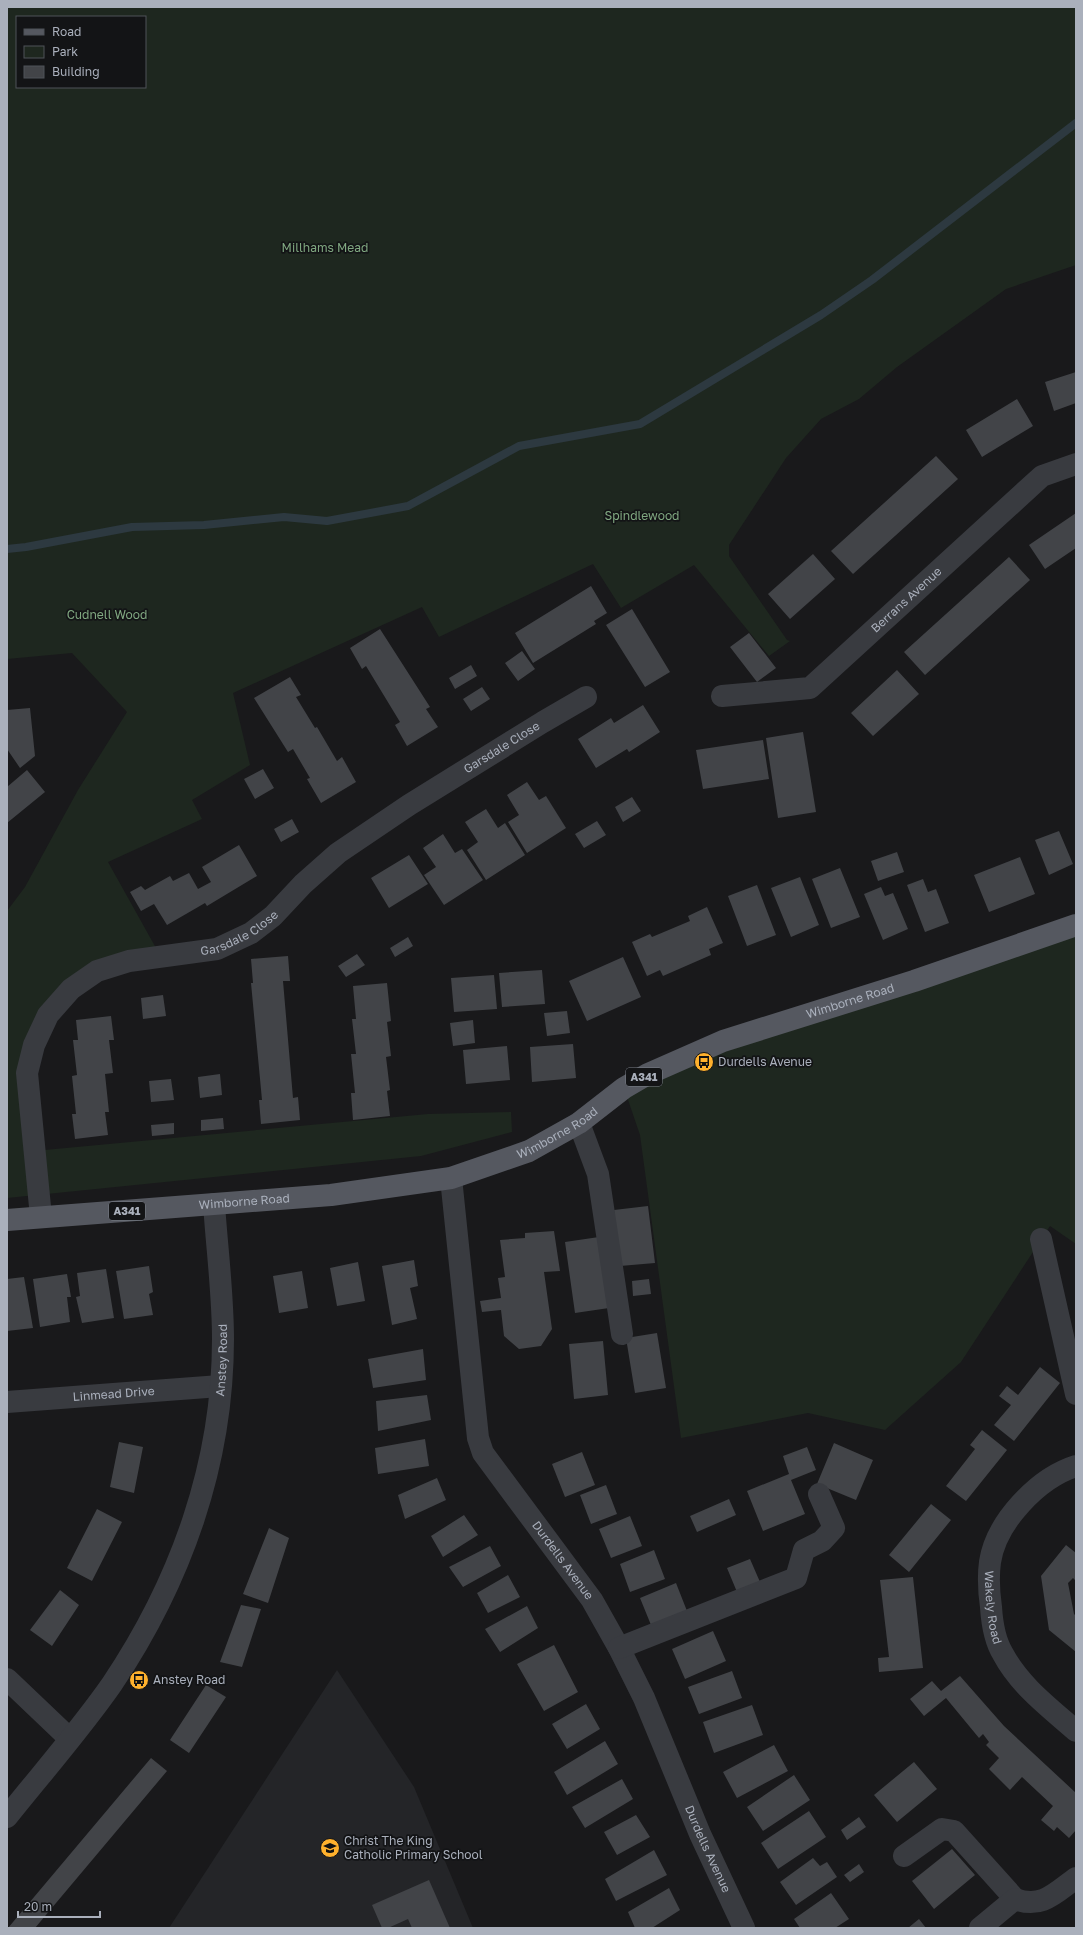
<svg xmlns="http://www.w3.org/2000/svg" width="1083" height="1935" font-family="'Golos Text',sans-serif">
  <rect width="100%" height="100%" fill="#19191b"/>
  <path fill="#242528" d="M 337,1670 L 414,1787 L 473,1928 L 169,1928 Z"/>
  <path fill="#1e271f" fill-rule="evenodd" d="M 7,7 L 1076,7 L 1076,265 L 1006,289 L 897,367 L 859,399 L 821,419 L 786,458 L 729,545 L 729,556 L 787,640 L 790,641 L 769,656 L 694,565 L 621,608 L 593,564 L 439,637 L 422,607 L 233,693 L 250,765 L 192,800 L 202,819 L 108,862 L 161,957 L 97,971 L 34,1045 L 34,1151 L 428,1114 L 511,1112 L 512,1132 L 421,1156 L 7,1198 L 7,911 L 25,887 L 78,790 L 127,712 L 72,653 L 7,659 ZM 17,17 L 145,17 L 145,87 L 17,87 Z
    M 1076,925 L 1076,1244 L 1050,1226 L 961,1362 L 885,1430 L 808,1413 L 681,1438 L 640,1135 L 624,1088 Z"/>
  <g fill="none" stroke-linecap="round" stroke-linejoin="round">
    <path stroke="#2d3940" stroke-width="8" d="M 7,549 L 26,547 L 132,527 L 204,525 L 284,517 L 327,521 L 408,506 L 519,446 L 640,424 L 821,315 L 872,280 L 1076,123"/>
  </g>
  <path fill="#424448" d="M 1076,372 L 1076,403 L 1054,411 L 1045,382 Z
    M 1017,399 L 1033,426 L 982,457 L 966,430 Z
    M 936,456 L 958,479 L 853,574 L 831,551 Z
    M 1076,513 L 1076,548 L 1045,569 L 1029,545 Z
    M 813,554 L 835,579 L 790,619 L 768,594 Z
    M 1009,557 L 1030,580 L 925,675 L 904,652 Z
    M 591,586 L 607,613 L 594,621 L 596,624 L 533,663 L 515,633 Z
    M 632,609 L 670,672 L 645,687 L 606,625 Z
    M 380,629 L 430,707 L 426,709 L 438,727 L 407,746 L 395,725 L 400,722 L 366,666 L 362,669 L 350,648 Z
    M 749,633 L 776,668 L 757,682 L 730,647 Z
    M 522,651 L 535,669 L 518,681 L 505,663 Z
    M 471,665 L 477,676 L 455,689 L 449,678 Z
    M 897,670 L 919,694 L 873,736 L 851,713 Z
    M 290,677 L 301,695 L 296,697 L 315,728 L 317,727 L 337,761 L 342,757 L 356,782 L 321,803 L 307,779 L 310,778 L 293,749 L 288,752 L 254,698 Z
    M 482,687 L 490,699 L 471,711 L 463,699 Z
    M 643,705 L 660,732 L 629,752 L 627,749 L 596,768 L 578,739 L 611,718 L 614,723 Z
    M 30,708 L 35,756 L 20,768 L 7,749 L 7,710 Z
    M 803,732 L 816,812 L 778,818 L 766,738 Z
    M 763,740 L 769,779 L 703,789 L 696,750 Z
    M 263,769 L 274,788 L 255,799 L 244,779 Z
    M 27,770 L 45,792 L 7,823 L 7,787 Z
    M 527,782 L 539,800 L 546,796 L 566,828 L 527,853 L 508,822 L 519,815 L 507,795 Z
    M 632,797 L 641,811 L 623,822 L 615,807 Z
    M 486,809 L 498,828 L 505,823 L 525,855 L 486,880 L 467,850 L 478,842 L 465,822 Z
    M 292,819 L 299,832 L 281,842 L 274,829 Z
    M 597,821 L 606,835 L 584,848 L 575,834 Z
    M 1059,831 L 1073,864 L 1049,875 L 1035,840 Z
    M 443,834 L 455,853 L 462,849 L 483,880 L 444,905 L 424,875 L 436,867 L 423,848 Z
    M 239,845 L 257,876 L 207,906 L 205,903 L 167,925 L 154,904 L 141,911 L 130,892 L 141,886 L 145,890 L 170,876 L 173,881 L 189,873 L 198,889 L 211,882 L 202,867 Z
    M 897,852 L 904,872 L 878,881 L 871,861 Z
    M 409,855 L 428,884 L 389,908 L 371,878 Z
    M 1020,857 L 1035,894 L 989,912 L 974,875 Z
    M 840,868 L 860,917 L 831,928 L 812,879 Z
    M 800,877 L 819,925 L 791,937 L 771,888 Z
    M 923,879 L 928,892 L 936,889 L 949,923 L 925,932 L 907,885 Z
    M 757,885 L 776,935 L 747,946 L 728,896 Z
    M 881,887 L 885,896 L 893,893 L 908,929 L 883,940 L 864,894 Z
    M 707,907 L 723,943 L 709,949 L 711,955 L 663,976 L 660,970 L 647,976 L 632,942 L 650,934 L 652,937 L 690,921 L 688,916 Z
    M 408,937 L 413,946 L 395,957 L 390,948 Z
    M 357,954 L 365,965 L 346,977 L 338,966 Z
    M 288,956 L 290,981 L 283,981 L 293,1098 L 298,1097 L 300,1120 L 261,1124 L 259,1100 L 262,1100 L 251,983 L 253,983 L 251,959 Z
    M 623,957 L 641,997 L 587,1021 L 569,981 Z
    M 542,970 L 545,1004 L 502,1007 L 499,973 Z
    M 494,975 L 497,1009 L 454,1012 L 451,978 Z
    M 387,983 L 391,1021 L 387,1022 L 391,1056 L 386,1057 L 390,1090 L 387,1091 L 390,1116 L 353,1120 L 351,1093 L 355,1093 L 351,1054 L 356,1054 L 352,1019 L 356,1019 L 353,986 Z
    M 163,995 L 166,1016 L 143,1019 L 141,998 Z
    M 567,1011 L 570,1033 L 547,1036 L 544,1013 Z
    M 111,1016 L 114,1040 L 109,1040 L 113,1073 L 105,1074 L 109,1112 L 105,1112 L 108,1135 L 75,1139 L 72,1114 L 76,1114 L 72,1076 L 77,1075 L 73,1040 L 78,1040 L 76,1020 Z
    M 473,1020 L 475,1043 L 453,1046 L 450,1023 Z
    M 573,1044 L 576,1078 L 532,1082 L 530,1047 Z
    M 507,1046 L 510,1080 L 466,1084 L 463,1050 Z
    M 220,1074 L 222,1095 L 200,1098 L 198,1077 Z
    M 171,1079 L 174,1100 L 151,1102 L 149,1081 Z
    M 223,1118 L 224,1129 L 201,1131 L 201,1120 Z
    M 174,1123 L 174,1134 L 152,1136 L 151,1125 Z
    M 648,1206 L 655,1263 L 620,1266 L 614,1210 Z
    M 554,1231 L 560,1271 L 544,1272 L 552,1329 L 541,1346 L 519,1349 L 504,1336 L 501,1310 L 482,1312 L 480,1301 L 501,1298 L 498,1278 L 505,1277 L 500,1240 L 525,1238 L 525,1233 Z
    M 599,1237 L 609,1308 L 575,1313 L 565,1242 Z
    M 414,1260 L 418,1286 L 410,1288 L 417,1319 L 392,1325 L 382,1266 Z
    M 358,1262 L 365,1301 L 337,1306 L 330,1268 Z
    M 149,1266 L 153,1292 L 149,1294 L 153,1315 L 124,1319 L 116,1271 Z
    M 106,1269 L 114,1318 L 82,1323 L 76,1297 L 80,1296 L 77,1273 Z
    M 302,1271 L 308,1308 L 279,1313 L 273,1276 Z
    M 67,1274 L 71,1297 L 67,1297 L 70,1322 L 40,1327 L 33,1279 Z
    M 24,1277 L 33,1328 L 7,1331 L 7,1279 Z
    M 649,1279 L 651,1294 L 633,1296 L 632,1281 Z
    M 657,1333 L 666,1388 L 635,1393 L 626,1338 Z
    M 603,1341 L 608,1395 L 574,1399 L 569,1344 Z
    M 423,1349 L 426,1380 L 373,1388 L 368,1359 Z
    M 1040,1367 L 1060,1383 L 1014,1441 L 994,1425 L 1011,1405 L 999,1396 L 1007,1386 L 1018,1395 Z
    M 427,1395 L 431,1420 L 378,1431 L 376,1401 Z
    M 982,1430 L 1007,1450 L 966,1501 L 946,1486 L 975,1449 L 970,1445 Z
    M 425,1439 L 429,1466 L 378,1474 L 375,1448 Z
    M 119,1442 L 143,1447 L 134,1493 L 110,1487 Z
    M 834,1443 L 873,1460 L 856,1500 L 817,1484 Z
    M 807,1447 L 816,1470 L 791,1480 L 805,1514 L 763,1531 L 747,1491 L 789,1474 L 783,1456 Z
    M 582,1452 L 595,1485 L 565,1497 L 552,1464 Z
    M 437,1478 L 446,1500 L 405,1519 L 398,1495 Z
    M 606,1485 L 617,1514 L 591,1524 L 580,1495 Z
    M 729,1499 L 736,1515 L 697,1532 L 690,1516 Z
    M 931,1504 L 951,1520 L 909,1572 L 889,1555 Z
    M 97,1509 L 122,1522 L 92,1581 L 67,1568 Z
    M 464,1515 L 478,1535 L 443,1557 L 431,1536 Z
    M 630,1516 L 642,1546 L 611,1558 L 599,1529 Z
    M 269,1528 L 289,1538 L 268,1603 L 243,1594 Z
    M 1066,1545 L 1076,1553 L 1076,1581 L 1073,1578 L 1068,1583 L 1074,1614 L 1076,1616 L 1076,1652 L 1049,1630 L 1041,1576 Z
    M 490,1546 L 501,1566 L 463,1587 L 449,1567 Z
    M 654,1550 L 665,1579 L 630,1592 L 620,1564 Z
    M 750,1559 L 760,1582 L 737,1592 L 727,1568 Z
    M 508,1575 L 520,1597 L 488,1613 L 477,1593 Z
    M 913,1577 L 923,1668 L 879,1672 L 878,1658 L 889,1657 L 880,1580 Z
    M 676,1583 L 687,1611 L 651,1625 L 640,1598 Z
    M 60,1590 L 79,1605 L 52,1646 L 30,1630 Z
    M 241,1605 L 261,1609 L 242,1667 L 220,1662 Z
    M 527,1606 L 538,1628 L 500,1652 L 485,1629 Z
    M 713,1631 L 726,1661 L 685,1679 L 672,1649 Z
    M 554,1645 L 578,1692 L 544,1711 L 517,1664 Z
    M 732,1671 L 742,1698 L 699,1714 L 688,1687 Z
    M 960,1676 L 1004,1726 L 1076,1793 L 1076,1830 L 1069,1838 L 1057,1827 L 1054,1831 L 1041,1820 L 1053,1806 L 1022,1777 L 1010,1790 L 989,1769 L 999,1758 L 986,1745 L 989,1742 L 983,1734 L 979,1738 L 946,1698 L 924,1716 L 910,1699 L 932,1681 L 941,1691 Z
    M 206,1685 L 226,1697 L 189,1753 L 170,1740 Z
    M 586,1704 L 600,1729 L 567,1749 L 552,1724 Z
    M 752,1705 L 763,1735 L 714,1753 L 703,1722 Z
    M 605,1741 L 618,1764 L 567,1795 L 554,1772 Z
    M 774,1745 L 788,1771 L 737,1798 L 723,1772 Z
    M 151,1758 L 167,1771 L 35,1928 L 8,1928 Z
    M 914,1762 L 937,1789 L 897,1822 L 874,1795 Z
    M 794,1775 L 810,1800 L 763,1831 L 747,1807 Z
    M 622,1779 L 633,1799 L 585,1828 L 572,1807 Z
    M 809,1811 L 826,1837 L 778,1869 L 761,1843 Z
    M 636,1815 L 650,1837 L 617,1855 L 604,1832 Z
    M 859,1817 L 866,1827 L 847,1840 L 841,1830 Z
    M 952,1849 L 975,1875 L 934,1909 L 912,1881 Z
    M 654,1850 L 667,1875 L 616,1901 L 605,1879 Z
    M 813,1858 L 820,1866 L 827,1862 L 837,1877 L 796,1905 L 780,1882 Z
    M 859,1864 L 864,1872 L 850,1882 L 844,1875 Z
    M 429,1880 L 450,1928 L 412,1928 L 408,1919 L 388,1928 L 382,1928 L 372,1905 Z
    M 669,1888 L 680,1910 L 652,1928 L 635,1928 L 628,1912 Z
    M 831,1893 L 849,1919 L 835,1928 L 800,1928 L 794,1919 Z
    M 919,1919 L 926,1928 L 908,1928 Z"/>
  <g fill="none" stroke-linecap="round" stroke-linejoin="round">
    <g stroke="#393b40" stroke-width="22">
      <path id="s1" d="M 722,696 L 810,688 L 1042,476 L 1076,464"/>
      <path d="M 579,1123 L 598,1174 L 622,1334"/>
      <path id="s2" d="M 451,1178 L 478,1438 L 483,1453 L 592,1600 L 619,1648 L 644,1698 L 700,1834 L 744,1928"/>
      <path id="s3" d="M 41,1217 L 27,1073 L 34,1045 L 48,1015 L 71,989 L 97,971 L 129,961 L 217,949 L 251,933 L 273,916 L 303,884 L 338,853 L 409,805 L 543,722 L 586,697"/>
      <path d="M 1041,1239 L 1076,1394"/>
      <path id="s4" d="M 7,1402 L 220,1386"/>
      <path id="s5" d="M 1076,1466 C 1038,1478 996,1522 990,1562 C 988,1577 989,1593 991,1607 C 992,1623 995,1641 1003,1654 C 1020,1686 1050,1708 1076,1731"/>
      <path d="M 619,1648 L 796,1578 L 804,1550 L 822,1541 L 834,1528 L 819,1494"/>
      <path d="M 7,1679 L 70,1739"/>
      <path id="s6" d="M 7,1817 C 42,1773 80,1730 112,1684 C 181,1581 223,1464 223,1339 C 223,1294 217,1249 214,1204"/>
      <path d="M 904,1856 L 942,1829 L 954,1831 L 1015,1899"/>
      <path d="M 980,1928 L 1015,1899 C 1042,1909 1055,1893 1076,1878"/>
    </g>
    <path stroke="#555860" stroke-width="22" id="s7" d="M 7,1220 L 331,1195 L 451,1178 L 529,1151 L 579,1123 L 624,1088 L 648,1074 L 723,1041 L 914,981 L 1076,925"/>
  </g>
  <defs>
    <symbol id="bus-disc" viewBox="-11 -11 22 22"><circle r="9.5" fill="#ffb12d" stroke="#131416"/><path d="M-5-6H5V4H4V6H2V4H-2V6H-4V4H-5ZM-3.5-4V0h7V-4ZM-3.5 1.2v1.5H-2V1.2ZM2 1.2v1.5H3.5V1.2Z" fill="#111"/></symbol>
    <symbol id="school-disc" viewBox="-11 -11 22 22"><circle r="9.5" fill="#ffb12d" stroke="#131416"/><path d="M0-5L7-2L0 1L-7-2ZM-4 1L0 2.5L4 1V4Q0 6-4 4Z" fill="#111"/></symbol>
  </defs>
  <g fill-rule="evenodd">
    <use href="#bus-disc" x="693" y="1051" width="22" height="22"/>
    <use href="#bus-disc" x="128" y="1669" width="22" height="22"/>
    <use href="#school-disc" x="319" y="1837" width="22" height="22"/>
  </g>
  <g text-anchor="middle" stroke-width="3.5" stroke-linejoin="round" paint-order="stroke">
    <g fill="#131416" stroke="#7d818a" stroke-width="1">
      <rect x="626" y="1068" width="36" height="18" rx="3"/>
      <rect x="109" y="1202" width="36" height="18" rx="3"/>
    </g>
    <g font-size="11" font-weight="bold" fill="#aab0bc">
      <text x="644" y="1081">A341</text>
      <text x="127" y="1215">A341</text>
    </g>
    <g font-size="12" fill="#80a881" stroke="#131416">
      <text x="325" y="252">Millhams Mead</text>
      <text x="642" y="520">Spindlewood</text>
      <text x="107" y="619">Cudnell Wood</text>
    </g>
    <g font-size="12" fill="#aab0bc" stroke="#131416">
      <text dy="4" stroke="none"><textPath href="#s1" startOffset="219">Berrans Avenue</textPath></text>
      <text dy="4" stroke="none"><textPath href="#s3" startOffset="746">Garsdale Close</textPath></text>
      <text dy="4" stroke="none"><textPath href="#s3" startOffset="422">Garsdale Close</textPath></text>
      <text dy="4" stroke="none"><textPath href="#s7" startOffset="886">Wimborne Road</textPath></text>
      <text dy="4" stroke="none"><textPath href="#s7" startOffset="562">Wimborne Road</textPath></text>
      <text dy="4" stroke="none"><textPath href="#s7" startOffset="238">Wimborne Road</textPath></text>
      <text dy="4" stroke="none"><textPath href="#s6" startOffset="516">Anstey Road</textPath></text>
      <text dy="4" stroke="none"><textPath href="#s4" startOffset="107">Linmead Drive</textPath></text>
      <text dy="4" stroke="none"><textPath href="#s2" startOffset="411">Durdells Avenue</textPath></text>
      <text dy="4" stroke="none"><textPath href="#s5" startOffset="180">Wakely Road</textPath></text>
      <text dy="4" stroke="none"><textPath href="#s2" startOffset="735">Durdells Avenue</textPath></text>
    </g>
    <g font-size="12" fill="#aab0bc" stroke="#131416" text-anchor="start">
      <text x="718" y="1066">Durdells Avenue</text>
      <text x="153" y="1684">Anstey Road</text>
      <text x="344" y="1845">Christ The King<tspan x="344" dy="14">Catholic Primary School</tspan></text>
    </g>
  </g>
  <rect width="1083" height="1935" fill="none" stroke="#aab0bc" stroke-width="16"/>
  <rect x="16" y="16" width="130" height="72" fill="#131416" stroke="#4f5258"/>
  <rect x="24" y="29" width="20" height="6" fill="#555860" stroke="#4f5258"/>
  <text x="52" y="36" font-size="12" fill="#aab0bc">Road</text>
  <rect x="24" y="46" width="20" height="12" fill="#1e271f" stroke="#4f5258"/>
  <text x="52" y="56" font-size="12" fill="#aab0bc">Park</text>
  <rect x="24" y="66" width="20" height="12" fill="#424448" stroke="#4f5258"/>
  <text x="52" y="76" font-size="12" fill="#aab0bc">Building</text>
  <path d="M18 1911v6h82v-6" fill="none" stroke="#aab0bc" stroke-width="2"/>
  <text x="24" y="1911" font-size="12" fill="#aab0bc" stroke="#131416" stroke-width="3" paint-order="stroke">20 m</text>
</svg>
